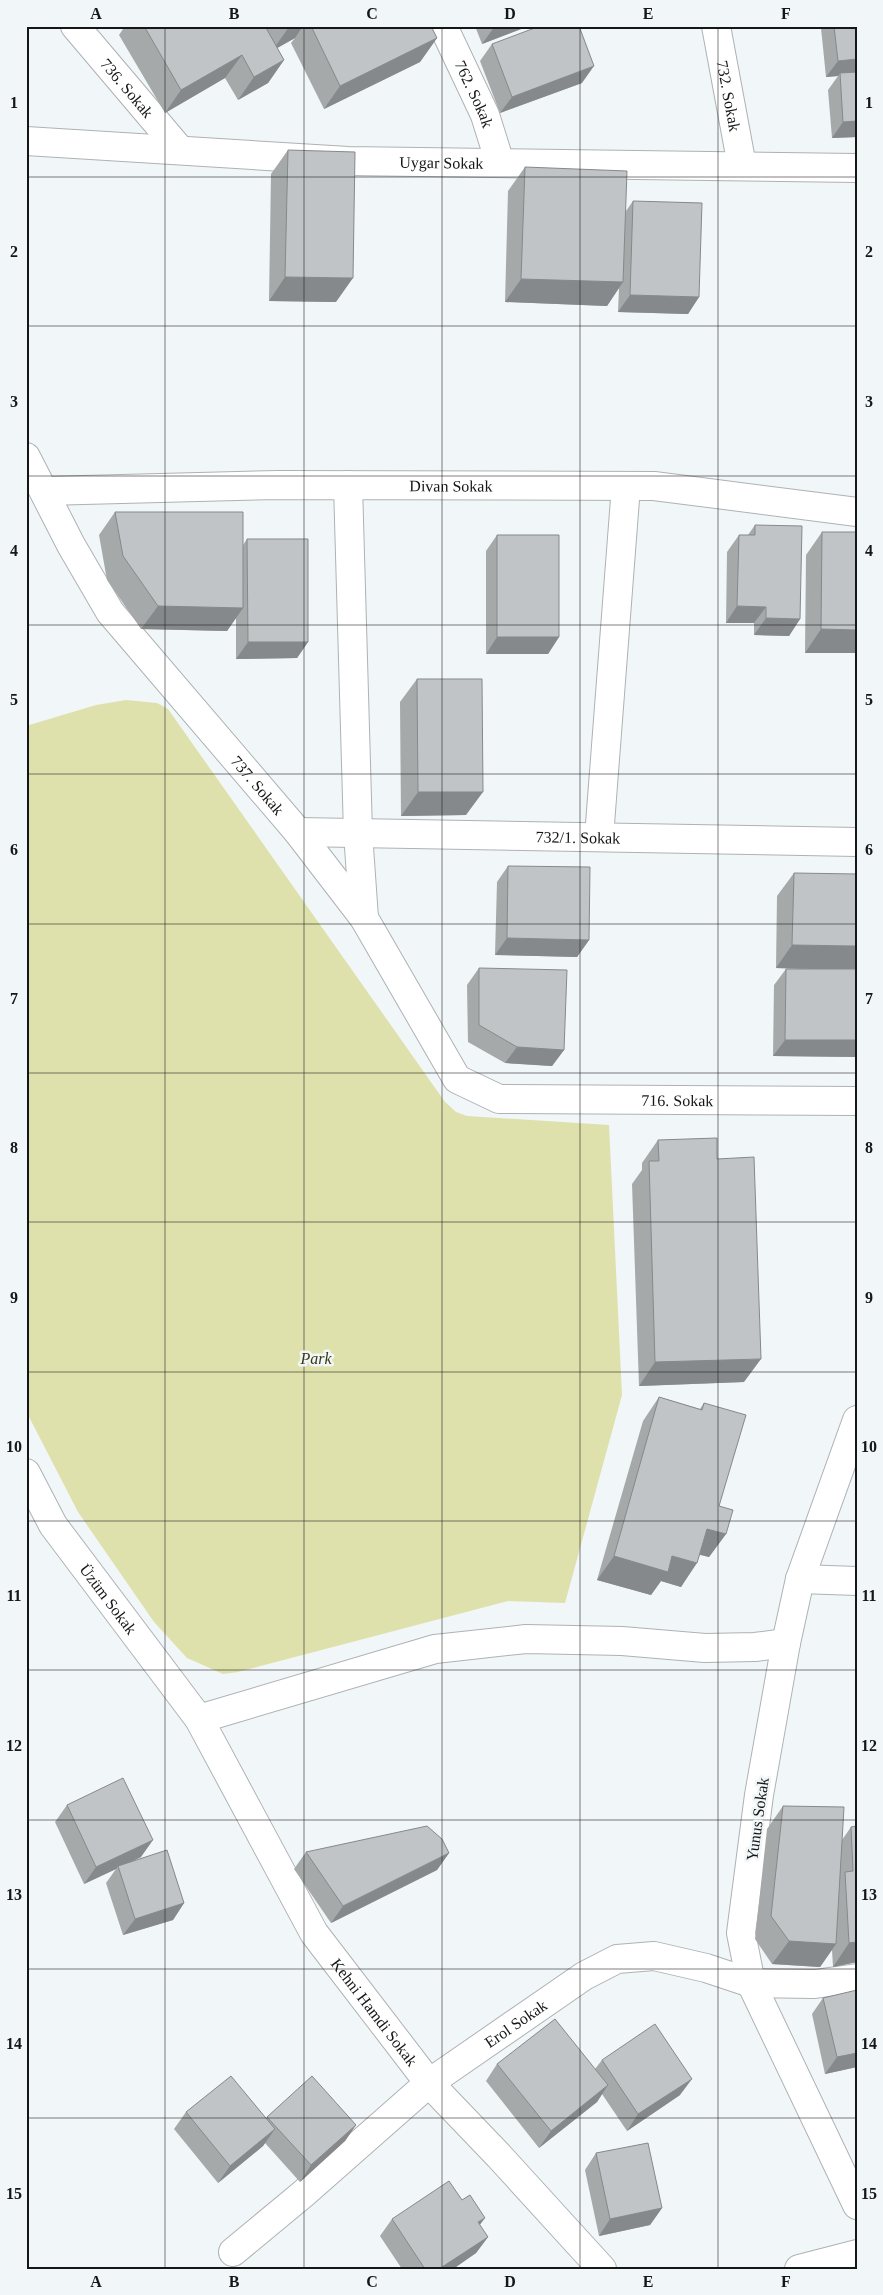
<svg xmlns="http://www.w3.org/2000/svg" width="883" height="2295" font-family="'Times New Roman',serif">
  <rect width="100%" height="100%" fill="#f1f6f8"/>
  <path fill="#dee1ab" d="M 126,700 L 157,703 L 168,709 L 445,1102 L 456,1112 L 467,1116 L 609,1125 L 622,1395 L 565,1603 L 508,1601 L 238,1672 L 223,1674 L 187,1658 L 154,1622 L 78,1512 L 26,1411 L 26,726 L 96,705 Z"/>
  <g fill="none" stroke-linecap="round" stroke-linejoin="round">
    <defs>
      <g id="minor">
        <path id="s1" d="M 75,26 L 180,150"/>
        <path id="s2" d="M 443,26 L 485,115 L 500,163"/>
        <path id="s3" d="M 716,26 L 742,166"/>
        <path id="s4" d="M 26,141 L 348,161 L 857,168"/>
        <path id="s5" d="M 26,457 L 71,545 L 110,612 L 298,832 L 364,918 L 457,1079 L 499,1099 L 857,1101"/>
        <path d="M 348,485 L 358,833 L 364,918"/>
        <path id="s6" d="M 45,491 L 278,485 L 654,486 L 857,512"/>
        <path id="s7" d="M 298,832 L 857,842"/>
        <path d="M 599,837 L 626,486"/>
        <path d="M 857,1420 L 800,1579 L 786,1643 L 759,1795 L 741,1933 L 751,1983 L 857,2205"/>
        <path id="s8" d="M 26,1473 L 53,1525 L 199,1719 L 314,1933 L 429,2083 L 499,2156 L 602,2269"/>
        <path d="M 800,1579 L 857,1581"/>
        <path d="M 199,1719 L 435,1649 L 526,1639 L 622,1641 L 705,1648 L 755,1647 L 786,1643"/>
        <path id="s9" d="M 233,2252 L 303,2194 L 429,2083 L 584,1976 L 617,1959 L 654,1956 L 706,1968 L 751,1983 L 815,1984 L 857,1978"/>
        <path d="M 799,2269 L 857,2254"/>
      </g>
    </defs>
    <use href="#minor" stroke="#aeb2b4" stroke-width="30"/>
    <use href="#minor" stroke="#fff" stroke-width="28"/>
  </g>
  <path fill="#a5a9aa" d="M 125,26 L 431,26 L 437,38 L 420,62 L 324,109 L 291,43 L 295,38 L 277,48 L 284,60 L 268,83 L 238,100 L 225,78 L 165,113 L 119,35 Z
    M 475,26 L 529,26 L 482,44 Z
    M 822,26 L 857,26 L 857,137 L 832,138 L 828,90 L 838,76 L 826,77 L 821,28 Z
    M 492,44 L 582,83 L 500,113 L 480,61 Z
    M 288,150 L 336,302 L 269,301 L 271,174 Z
    M 525,167 L 626,211 L 633,201 L 699,297 L 688,314 L 618,312 L 619,288 L 607,306 L 505,302 L 508,191 Z
    M 115,512 L 243,545 L 247,539 L 308,642 L 297,658 L 236,659 L 236,618 L 227,631 L 141,629 L 107,580 L 99,535 Z
    M 755,525 L 800,619 L 789,636 L 754,635 L 754,623 L 726,623 L 727,552 L 739,535 L 748,535 Z
    M 822,532 L 857,653 L 805,653 L 806,555 Z
    M 497,535 L 559,637 L 548,654 L 486,654 L 486,551 Z
    M 417,679 L 466,815 L 401,816 L 400,702 Z
    M 508,866 L 589,940 L 577,957 L 495,955 L 497,882 Z
    M 794,873 L 857,1057 L 773,1056 L 774,985 L 786,969 L 800,969 L 776,968 L 777,896 Z
    M 479,968 L 564,1050 L 552,1066 L 505,1063 L 468,1042 L 467,985 Z
    M 658,1140 L 717,1159 L 744,1382 L 639,1386 L 632,1184 L 642,1170 L 642,1163 Z
    M 659,1397 L 700,1409 L 704,1403 L 719,1506 L 726,1534 L 709,1557 L 700,1555 L 681,1587 L 661,1581 L 651,1595 L 597,1580 L 643,1421 Z
    M 67,1805 L 141,1857 L 131,1862 L 184,1903 L 173,1920 L 123,1935 L 106,1883 L 116,1869 L 84,1884 L 55,1822 Z
    M 783,1806 L 842,1840 L 851,1827 L 857,1826 L 857,1962 L 833,1967 L 832,1950 L 820,1967 L 772,1964 L 755,1939 L 767,1829 Z
    M 306,1852 L 449,1853 L 437,1870 L 331,1923 L 294,1869 Z
    M 823,1998 L 857,2067 L 825,2074 L 812,2014 Z
    M 602,2060 L 680,2095 L 627,2131 L 602,2094 L 597,2102 L 539,2148 L 486,2081 L 497,2064 L 595,2069 Z
    M 186,2112 L 266,2119 L 267,2117 L 356,2125 L 345,2141 L 300,2182 L 265,2143 L 263,2146 L 218,2183 L 174,2129 Z
    M 596,2153 L 662,2208 L 650,2225 L 599,2236 L 585,2170 Z
    M 392,2219 L 479,2225 L 488,2237 L 476,2253 L 453,2269 L 402,2269 L 380,2236 Z"/>
  <path fill="#86898b" d="M 290,26 L 303,26 L 295,38 L 272,51 L 289,27 Z
    M 495,26 L 529,26 L 482,44 Z
    M 437,38 L 420,62 L 324,109 L 340,86 Z
    M 242,55 L 225,78 L 165,113 L 181,90 Z
    M 857,59 L 857,74 L 840,73 L 838,76 L 826,77 L 838,61 Z
    M 284,60 L 268,83 L 238,100 L 254,77 Z
    M 594,66 L 582,83 L 500,113 L 512,97 Z
    M 857,121 L 857,137 L 832,138 L 843,122 Z
    M 285,277 L 353,278 L 336,302 L 269,301 Z
    M 521,279 L 623,282 L 607,306 L 505,302 Z
    M 630,295 L 699,297 L 688,314 L 618,312 Z
    M 158,606 L 243,608 L 227,631 L 141,629 Z
    M 737,606 L 766,607 L 754,623 L 726,623 Z
    M 766,618 L 800,619 L 789,636 L 754,635 Z
    M 821,629 L 857,630 L 857,653 L 805,653 Z
    M 497,637 L 559,637 L 548,654 L 486,654 Z
    M 248,642 L 308,642 L 297,658 L 236,659 Z
    M 418,792 L 483,792 L 466,815 L 401,816 Z
    M 507,938 L 589,940 L 577,957 L 495,955 Z
    M 792,945 L 857,946 L 857,970 L 776,968 Z
    M 785,1040 L 857,1040 L 857,1057 L 773,1056 Z
    M 517,1047 L 564,1050 L 552,1066 L 505,1063 Z
    M 761,1359 L 744,1382 L 639,1386 L 655,1362 Z
    M 707,1529 L 726,1534 L 709,1557 L 691,1552 Z
    M 614,1556 L 672,1556 L 697,1563 L 681,1587 L 661,1581 L 651,1595 L 597,1580 Z
    M 153,1840 L 141,1857 L 118,1868 L 118,1866 L 116,1869 L 84,1884 L 96,1867 Z
    M 449,1853 L 437,1870 L 331,1923 L 343,1906 Z
    M 184,1903 L 173,1920 L 123,1935 L 135,1919 Z
    M 789,1941 L 836,1944 L 820,1967 L 772,1964 Z
    M 857,1942 L 857,1962 L 833,1967 L 849,1943 Z
    M 857,2053 L 857,2067 L 825,2074 L 837,2057 Z
    M 692,2079 L 680,2095 L 627,2131 L 638,2114 Z
    M 608,2085 L 597,2102 L 539,2148 L 551,2131 Z
    M 356,2125 L 345,2141 L 300,2182 L 311,2165 Z
    M 275,2129 L 263,2146 L 218,2183 L 230,2166 Z
    M 662,2208 L 650,2225 L 599,2236 L 610,2219 Z
    M 485,2218 L 473,2234 L 478,2222 Z
    M 488,2237 L 476,2253 L 453,2269 L 439,2269 Z"/>
  <path fill="#c0c4c6" stroke="#86898b" d="M 144,26 L 265,26 L 284,60 L 254,77 L 242,55 L 181,90 Z
    M 311,26 L 431,26 L 437,38 L 340,86 Z
    M 540,26 L 579,26 L 594,66 L 512,97 L 492,44 Z
    M 834,26 L 857,26 L 857,59 L 838,61 Z
    M 857,72 L 857,121 L 843,122 L 840,73 Z
    M 288,150 L 355,152 L 353,278 L 285,277 Z
    M 525,167 L 627,171 L 623,282 L 521,279 Z
    M 633,201 L 702,203 L 699,297 L 630,295 Z
    M 115,512 L 243,512 L 243,608 L 158,606 L 123,556 Z
    M 755,525 L 802,526 L 800,619 L 766,618 L 766,607 L 737,606 L 739,535 L 755,535 Z
    M 822,532 L 857,532 L 857,630 L 821,629 Z
    M 497,535 L 559,535 L 559,637 L 497,637 Z
    M 247,539 L 308,539 L 308,642 L 248,642 Z
    M 417,679 L 482,679 L 483,792 L 418,792 Z
    M 508,866 L 590,867 L 589,940 L 507,938 Z
    M 794,873 L 857,874 L 857,946 L 792,945 Z
    M 479,968 L 567,970 L 564,1050 L 517,1047 L 479,1025 Z
    M 786,969 L 857,969 L 857,1040 L 785,1040 Z
    M 717,1138 L 717,1159 L 754,1157 L 761,1359 L 655,1362 L 649,1161 L 659,1161 L 658,1140 Z
    M 659,1397 L 702,1410 L 704,1403 L 746,1415 L 719,1506 L 733,1510 L 726,1534 L 707,1529 L 697,1563 L 672,1556 L 668,1572 L 614,1556 Z
    M 123,1778 L 153,1840 L 96,1867 L 67,1805 Z
    M 783,1806 L 844,1807 L 836,1944 L 789,1941 L 771,1916 Z
    M 427,1826 L 442,1839 L 449,1853 L 343,1906 L 306,1852 Z
    M 857,1826 L 857,1942 L 849,1943 L 845,1872 L 853,1871 L 851,1827 Z
    M 167,1850 L 184,1903 L 135,1919 L 118,1866 Z
    M 857,1990 L 857,2053 L 837,2057 L 823,1998 Z
    M 555,2019 L 608,2085 L 551,2131 L 497,2064 Z
    M 655,2024 L 692,2079 L 638,2114 L 602,2060 Z
    M 231,2076 L 275,2129 L 230,2166 L 186,2112 Z
    M 312,2076 L 356,2125 L 311,2165 L 267,2117 Z
    M 648,2143 L 662,2208 L 610,2219 L 596,2153 Z
    M 449,2181 L 462,2200 L 470,2195 L 485,2218 L 478,2222 L 488,2237 L 439,2269 L 425,2269 L 392,2219 Z"/>
  <path fill="none" stroke="#151617" stroke-width="1" stroke-opacity="0.55" d="M 165,26 L 165,2269M 304,26 L 304,2269M 442,26 L 442,2269M 580,26 L 580,2269M 718,26 L 718,2269M 26,177 L 857,177M 26,326 L 857,326M 26,476 L 857,476M 26,625 L 857,625M 26,774 L 857,774M 26,924 L 857,924M 26,1073 L 857,1073M 26,1222 L 857,1222M 26,1372 L 857,1372M 26,1521 L 857,1521M 26,1670 L 857,1670M 26,1820 L 857,1820M 26,1969 L 857,1969M 26,2118 L 857,2118"/>
  <g text-anchor="middle" stroke-width="5" stroke-linejoin="round" paint-order="stroke">
    <g font-size="16" fill="#151617" stroke="#f1f6f8">
      <text dy="6" stroke="none"><textPath href="#s1" startOffset="81">736. Sokak</textPath></text>
      <text dy="6" stroke="none"><textPath href="#s2" startOffset="75">762. Sokak</textPath></text>
      <text dy="6" stroke="none"><textPath href="#s3" startOffset="71">732. Sokak</textPath></text>
      <text dy="6" stroke="none"><textPath href="#s4" startOffset="416">Uygar Sokak</textPath></text>
      <text dy="6" stroke="none"><textPath href="#s6" startOffset="406">Divan Sokak</textPath></text>
      <text dy="6" stroke="none"><textPath href="#s5" startOffset="404">737. Sokak</textPath></text>
      <text dy="6" stroke="none"><textPath href="#s7" startOffset="280">732/1. Sokak</textPath></text>
      <text dy="6" stroke="none"><textPath href="#s5" startOffset="985">716. Sokak</textPath></text>
      <text dy="6" stroke="none"><textPath href="#s8" startOffset="151">Üzüm Sokak</textPath></text>
      <text transform="translate(757 1819) rotate(-82)" y="6">Yunus Sokak</text>
      <text dy="6" stroke="none"><textPath href="#s8" startOffset="644">Kehni Hamdi Sokak</textPath></text>
      <text dy="6" stroke="none"><textPath href="#s9" startOffset="364">Erol Sokak</textPath></text>
    </g>
    <g font-size="16" font-style="italic" fill="#393a0f" stroke="#f1f6f8">
      <text x="316" y="1364">Park</text>
    </g>
  </g>
  <rect width="883" height="2295" fill="none" stroke="#f1f6f8" stroke-width="55"/>
  <rect x="28" y="28" width="828" height="2240" fill="none" stroke="#151617" stroke-width="2"/>
  <g font-size="16" text-anchor="middle" font-weight="bold" fill="#151617">
    <text x="96" y="19">A</text>
    <text x="234" y="19">B</text>
    <text x="372" y="19">C</text>
    <text x="510" y="19">D</text>
    <text x="648" y="19">E</text>
    <text x="786" y="19">F</text>
    <text x="14" y="108">1</text>
    <text x="869" y="108">1</text>
    <text x="14" y="257">2</text>
    <text x="869" y="257">2</text>
    <text x="14" y="407">3</text>
    <text x="869" y="407">3</text>
    <text x="14" y="556">4</text>
    <text x="869" y="556">4</text>
    <text x="14" y="705">5</text>
    <text x="869" y="705">5</text>
    <text x="14" y="855">6</text>
    <text x="869" y="855">6</text>
    <text x="14" y="1004">7</text>
    <text x="869" y="1004">7</text>
    <text x="14" y="1153">8</text>
    <text x="869" y="1153">8</text>
    <text x="14" y="1303">9</text>
    <text x="869" y="1303">9</text>
    <text x="14" y="1452">10</text>
    <text x="869" y="1452">10</text>
    <text x="14" y="1601">11</text>
    <text x="869" y="1601">11</text>
    <text x="14" y="1751">12</text>
    <text x="869" y="1751">12</text>
    <text x="14" y="1900">13</text>
    <text x="869" y="1900">13</text>
    <text x="14" y="2049">14</text>
    <text x="869" y="2049">14</text>
    <text x="14" y="2199">15</text>
    <text x="869" y="2199">15</text>
    <text x="96" y="2287">A</text>
    <text x="234" y="2287">B</text>
    <text x="372" y="2287">C</text>
    <text x="510" y="2287">D</text>
    <text x="648" y="2287">E</text>
    <text x="786" y="2287">F</text>
  </g>
</svg>
